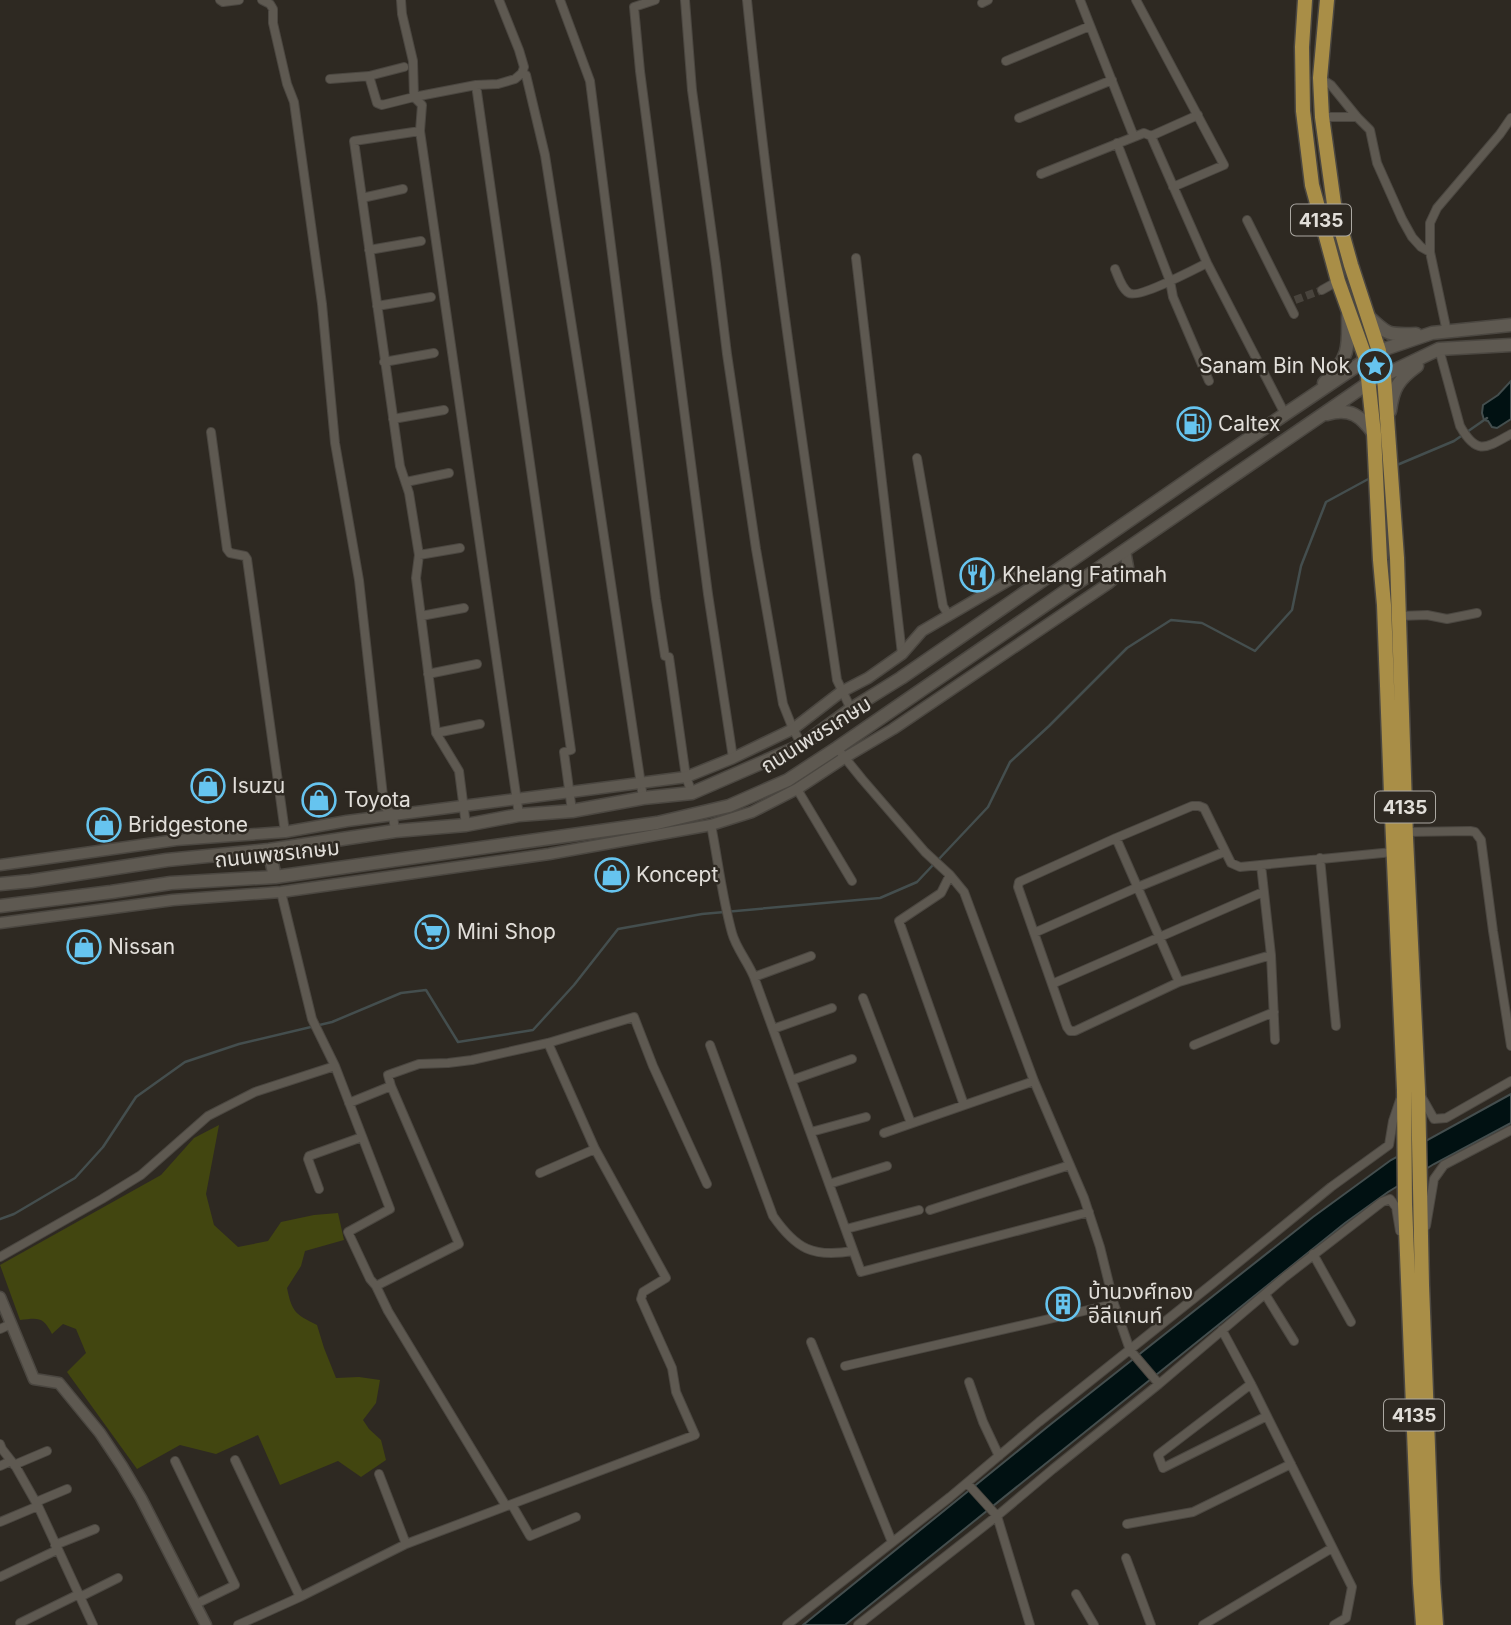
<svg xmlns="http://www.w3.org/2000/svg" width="1511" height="1625" font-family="Inter,'Noto Sans Thai',sans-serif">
  <rect width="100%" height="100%" fill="#2e2922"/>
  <path fill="#424610" d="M 219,1125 L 206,1194 L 214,1225 L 238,1247 L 268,1241 L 281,1222 L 314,1215 L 338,1213 L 344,1240 L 305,1251 L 301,1266 L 287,1288 C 292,1312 295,1314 317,1325 L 324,1348 L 336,1378 L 359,1377 L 380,1380 L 376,1403 L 363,1420 L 369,1429 L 381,1440 L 386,1460 L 361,1477 L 338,1461 L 280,1485 L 258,1435 L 216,1454 L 180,1445 L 137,1469 L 67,1372 L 86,1353 L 76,1329 L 63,1324 L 52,1334 C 43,1316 38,1318 20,1320 L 0,1265 L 161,1175 L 194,1138 Z"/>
  <path fill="#011112" stroke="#444e4e" stroke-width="2" d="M 1511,381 L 1511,419 L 1497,428 L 1492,427 L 1488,421 L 1484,420 L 1482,413 L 1483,405 L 1498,395 Z
    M 1511,1094 L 1511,1123 L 1434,1164 L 1388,1192 L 1345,1223 L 845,1625 L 803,1625 L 1051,1424 L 1313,1217 L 1391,1160 Z"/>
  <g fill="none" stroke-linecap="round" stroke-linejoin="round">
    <path stroke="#444e4e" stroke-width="2.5" d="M 1397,465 L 1454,441 L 1487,418
      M 938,860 L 988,807 L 1010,762 L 1049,726 L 1127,648 L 1171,620 L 1202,623 L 1255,651 L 1292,610 L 1301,566 L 1326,502 L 1372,477
      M 0,1219 L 14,1214 L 75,1178 L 103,1147 L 136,1097 L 185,1062 L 239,1044 L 332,1022 L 401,993 L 426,990 L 458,1042 L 533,1030 L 574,985 L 618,929 L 702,914 L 880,898 L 917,882 L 933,865"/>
    <path stroke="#49443d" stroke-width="8" stroke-dasharray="8 4" stroke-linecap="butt" d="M 1295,300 L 1322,290"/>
    <defs>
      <path id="minor" d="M 220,0 L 223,2 L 239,0
        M 262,0 L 270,4 L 273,9 L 273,23 L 287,84 L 294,102 L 322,304 L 335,443 L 359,580 L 383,796 L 385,807 L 393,815 L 395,831
        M 499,0 L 519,50 L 524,67 L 522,73 L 515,79 L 498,84 L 476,85 L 414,97 L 422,105 L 420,131 L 519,815
        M 560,0 L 590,81 L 656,599 L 665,656 L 669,657 L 686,777 L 692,793
        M 655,0 L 634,7 L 640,71 L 708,594 L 733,758
        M 685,0 L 692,90 L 716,264 L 727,354 L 756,549 L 783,704 L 793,729 L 802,745
        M 747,0 C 770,228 804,454 837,680 L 851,709
        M 1080,0 L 1134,137
        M 1136,0 L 1224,165 L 1173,187
        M 982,3 L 988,0
        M 1006,61 L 1090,26
        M 522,73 L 526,75 L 545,155 L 586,416 L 643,798
        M 369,76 L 377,103 L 382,105 L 414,97 L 413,61 L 402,14 L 401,0
        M 1320,78 L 1331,85 L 1357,117 L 1370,130 L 1377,163 L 1402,219 L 1412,237 L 1421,247 L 1430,252
        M 330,79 L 369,76 L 404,67
        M 476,85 L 571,750 L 564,752 L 572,811
        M 1322,117 L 1357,117
        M 1019,118 L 1112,80
        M 420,131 L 354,141 L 400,466 L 409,493 L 419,555 L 416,578 L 436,733 L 459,771 L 466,825
        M 1151,136 L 1198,115
        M 1117,143 L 1170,281 L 1173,297 L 1209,381
        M 1041,174 L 1144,133 L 1151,136 L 1207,263 L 1285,414
        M 362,198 L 403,189
        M 1247,220 L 1294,314
        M 369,250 L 421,241
        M 856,258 L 902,654
        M 1115,269 C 1118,276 1122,289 1129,293 C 1138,299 1195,269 1207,263
        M 1322,290 L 1338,281
        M 377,306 L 431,297
        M 1447,332 L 1430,252 L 1430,223 L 1437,208 L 1500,134 L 1511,118
        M 1439,349 L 1460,426 C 1477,456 1486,448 1511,434
        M 384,362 L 434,353
        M 393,419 L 444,410
        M 211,432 L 227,549 L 230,553 L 245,556 L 247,559 L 285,832
        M 917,458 L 943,606 L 949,616
        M 406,482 L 449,473
        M 419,555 L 460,548
        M 421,616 L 464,608
        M 1399,616 L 1427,615 L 1447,619 L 1477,613
        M 428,674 L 477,664
        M 436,733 L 480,724
        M 837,748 L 862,779 L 925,852 L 950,875 L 964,892 L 1034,1081 L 1084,1198 L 1100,1247 L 1114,1304 L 1130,1350 L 1159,1384
        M 797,789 L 852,881
        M 711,825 C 718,860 722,897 732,933 C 736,948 748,962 754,977 L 861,1272 L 1089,1212
        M 1406,832 L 1470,831 L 1475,832 L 1481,840 L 1493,931 L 1511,1046
        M 1116,838 L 1179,982
        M 1320,858 L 1336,1026
        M 1261,865 L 1271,955 L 1179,982 L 1075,1031 L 1070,1031 L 1067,1027 L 1018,887 L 1019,882 L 1116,838 L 1192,806 L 1199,806 L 1204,808 L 1231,863 L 1240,867 L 1393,852
        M 950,875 L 941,893 L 899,921 L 964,1105
        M 281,892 L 312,1019 L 335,1066 L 390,1209 L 348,1232 L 370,1279 L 376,1286 L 388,1311 L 506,1506
        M 1034,933 L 1138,887 L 1224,852
        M 1271,955 L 1275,1040
        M 754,977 L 811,956
        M 1052,984 L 1263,892
        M 863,998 L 911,1123
        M 773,1029 L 832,1008
        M 710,1045 L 773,1216 C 796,1249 813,1258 853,1251
        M 1194,1045 L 1274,1012
        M 792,1080 L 852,1059
        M 1421,1096 L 1434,1119 L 1446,1118 L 1511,1081
        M 349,1103 L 391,1086 L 388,1075 L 419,1064 L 448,1063 L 472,1060 L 548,1043 L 634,1017 L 653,1066 L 707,1184
        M 811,1132 L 866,1117
        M 884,1133 L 1034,1081
        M 540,1173 L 595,1149
        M 829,1184 L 887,1166
        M 319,1189 L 308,1159 L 309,1156 L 362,1137
        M 930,1210 L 1070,1165
        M 1426,1226 L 1434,1179 L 1444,1165 L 1511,1130
        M 846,1229 L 919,1210
        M 1313,1254 L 1351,1322
        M 0,1257 L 102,1199 L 141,1175 L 208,1116 L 255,1092 L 335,1066
        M 376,1286 L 459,1244 L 391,1086
        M 1265,1294 L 1294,1341
        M 0,1329 L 11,1324
        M 1222,1330 L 1251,1384 L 1352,1587 L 1346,1618 L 1334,1625
        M 811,1342 L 892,1542
        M 845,1366 L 1114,1304
        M 969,1382 L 983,1422 L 999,1456
        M 1251,1384 L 1158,1455 L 1163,1468 L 1267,1416
        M 0,1444 L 2,1449 L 16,1467 L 38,1506 L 93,1625
        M 235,1460 L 300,1597
        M 175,1461 L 235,1585 L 196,1604
        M 14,1465 L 47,1451
        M 0,1466 L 11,1461
        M 379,1474 L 406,1544
        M 967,1483 L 997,1516 L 1030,1625
        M 36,1502 L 67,1489
        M 512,1505 L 530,1536 L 576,1517
        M 0,1522 L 38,1506
        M 1127,1524 L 1193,1512 L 1291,1464
        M 55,1545 L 95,1529
        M 1126,1558 L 1151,1625
        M 0,1577 L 57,1550
        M 1076,1594 L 1094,1625
        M 80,1597 L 118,1578
        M 20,1623 L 79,1594
        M 238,1625 L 300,1597 L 406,1544 L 695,1435 L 676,1392 L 672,1368 L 641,1299 L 643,1292 L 666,1278 L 595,1149 L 548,1043
        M 787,1625 L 950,1497 L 1039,1422 L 1212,1284 L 1331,1187 L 1389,1145 L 1393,1121 L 1400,1100
        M 858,1625 L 997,1516 L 1053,1469 L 1159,1384 L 1285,1277 L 1382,1202 L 1390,1199 L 1396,1207 L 1400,1231
        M 1203,1625 L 1332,1548"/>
      <path id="tertiary" d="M 0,865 L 176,840 L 285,832 L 347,821 L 686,777 L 733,758 L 793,729 L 841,692 L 868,678 L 902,654 L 922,631 L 1011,579 C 1023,575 1030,575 1043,580
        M 0,923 L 173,900 L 281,892 L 549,854 L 711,825 L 752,812 L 797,789 L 844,758 L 893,729 L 1109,583 L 1128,567 L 1125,551
        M 0,1297 L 34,1379 L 59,1383 L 100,1433 L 122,1466 L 141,1498 L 206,1625"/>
      <path id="secondary" d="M 1367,315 C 1388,335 1387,335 1416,334
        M 1324,383 C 1349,359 1349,348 1348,315
        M 1390,411 C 1393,388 1398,380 1417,366
        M 1327,414 C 1350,407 1361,416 1374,434
        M 269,850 L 275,877
        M 0,884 L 31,881 L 167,860 L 269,850 L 395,831 L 466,825 L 519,815 L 572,811 L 643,798 L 692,793 L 802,745 L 851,709 L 901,678 L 1217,460 L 1379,351 L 1432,333 L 1511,325
        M 0,906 L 111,892 L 171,883 L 275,877 L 657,823 L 729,806 L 788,780 L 837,748 L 1370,382 L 1439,349 L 1511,345"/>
      <path id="primary" d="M 1305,0 L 1302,47 L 1303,111 L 1312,185 L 1338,281 L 1366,359 L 1374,434 L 1380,560 L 1384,605 L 1391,793 L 1404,1090 L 1405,1204 L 1420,1583 L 1423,1625
        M 1327,0 L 1320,78 L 1322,117 L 1334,204 L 1351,265 L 1379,351 L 1384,376 L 1397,558 L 1406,838 L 1418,1090 L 1422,1285 L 1433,1582 L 1436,1625"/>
    </defs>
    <use href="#minor" stroke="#4b4741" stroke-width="10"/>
    <use href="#tertiary" stroke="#4b4741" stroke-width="13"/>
    <use href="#secondary" stroke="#4b4741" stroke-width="15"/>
    <use href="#primary" stroke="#4b4741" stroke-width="17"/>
    <use href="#minor" stroke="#5e5951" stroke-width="8"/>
    <use href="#tertiary" stroke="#5e5951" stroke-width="10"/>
    <use href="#secondary" stroke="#5e5951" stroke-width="12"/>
    <use href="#primary" stroke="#a98e47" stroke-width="14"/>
  </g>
  <defs>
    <symbol id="sight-ring" viewBox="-11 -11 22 22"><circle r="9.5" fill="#2e2922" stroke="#66c4ef" stroke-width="1.5"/><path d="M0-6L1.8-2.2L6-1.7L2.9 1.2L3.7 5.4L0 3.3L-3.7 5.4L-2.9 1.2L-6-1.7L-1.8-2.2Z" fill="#66c4ef"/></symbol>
    <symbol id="fuel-ring" viewBox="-11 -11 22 22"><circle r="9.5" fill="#2e2922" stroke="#66c4ef" stroke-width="1.5"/><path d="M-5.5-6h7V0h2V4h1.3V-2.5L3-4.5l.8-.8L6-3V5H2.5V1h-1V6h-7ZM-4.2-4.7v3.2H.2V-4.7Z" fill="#66c4ef"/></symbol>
    <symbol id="restaurant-ring" viewBox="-11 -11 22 22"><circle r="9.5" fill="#2e2922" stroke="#66c4ef" stroke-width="1.5"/><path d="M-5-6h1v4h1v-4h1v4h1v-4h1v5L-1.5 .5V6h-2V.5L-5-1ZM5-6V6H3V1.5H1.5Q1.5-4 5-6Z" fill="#66c4ef"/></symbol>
    <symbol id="shop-ring" viewBox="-11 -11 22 22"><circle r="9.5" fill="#2e2922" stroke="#66c4ef" stroke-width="1.5"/><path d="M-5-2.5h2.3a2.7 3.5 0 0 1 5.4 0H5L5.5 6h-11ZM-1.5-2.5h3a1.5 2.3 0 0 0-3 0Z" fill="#66c4ef"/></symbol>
    <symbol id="supermarket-ring" viewBox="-11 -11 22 22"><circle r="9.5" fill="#2e2922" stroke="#66c4ef" stroke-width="1.5"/><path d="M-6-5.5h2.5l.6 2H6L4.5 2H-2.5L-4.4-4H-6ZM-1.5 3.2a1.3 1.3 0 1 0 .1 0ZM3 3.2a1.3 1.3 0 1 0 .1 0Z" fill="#66c4ef"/></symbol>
    <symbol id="building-ring" viewBox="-11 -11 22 22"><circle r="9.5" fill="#2e2922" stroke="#66c4ef" stroke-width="1.5"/><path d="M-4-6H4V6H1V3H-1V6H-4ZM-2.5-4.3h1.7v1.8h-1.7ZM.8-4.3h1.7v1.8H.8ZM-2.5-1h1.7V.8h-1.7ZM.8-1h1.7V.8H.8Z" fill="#66c4ef"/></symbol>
  </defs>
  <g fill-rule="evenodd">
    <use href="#sight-ring" x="1356" y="347" width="38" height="38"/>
    <use href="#fuel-ring" x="1175" y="405" width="38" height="38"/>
    <use href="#restaurant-ring" x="958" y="556" width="38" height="38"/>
    <use href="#shop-ring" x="189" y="767" width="38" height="38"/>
    <use href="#shop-ring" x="300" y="781" width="38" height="38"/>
    <use href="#shop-ring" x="85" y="806" width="38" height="38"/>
    <use href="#shop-ring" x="593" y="856" width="38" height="38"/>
    <use href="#supermarket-ring" x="413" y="913" width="38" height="38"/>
    <use href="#shop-ring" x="65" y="928" width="38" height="38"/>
    <use href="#building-ring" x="1044" y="1285" width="38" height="38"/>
  </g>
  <g text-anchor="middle" stroke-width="5" stroke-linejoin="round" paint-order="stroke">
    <g fill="#2e2922" stroke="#aba8a2" stroke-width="2">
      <rect x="1291" y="204.5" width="60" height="31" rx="5"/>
      <rect x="1375" y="791.5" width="60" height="31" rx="5"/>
      <rect x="1384" y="1399.5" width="60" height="31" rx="5"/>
    </g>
    <g font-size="19" font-weight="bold" fill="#e1ded9">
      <text x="1321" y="227">4135</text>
      <text x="1405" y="814">4135</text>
      <text x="1414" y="1422">4135</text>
    </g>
    <g font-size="21" fill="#e1ded9" stroke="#2e2922" text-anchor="start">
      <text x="1350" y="373" text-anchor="end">Sanam Bin Nok</text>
      <text x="1218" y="431">Caltex</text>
      <text x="1002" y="582">Khelang Fatimah</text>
      <text x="232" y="793">Isuzu</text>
      <text x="344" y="807">Toyota</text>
      <text x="128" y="832">Bridgestone</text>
      <text x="636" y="882">Koncept</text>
      <text x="457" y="939">Mini Shop</text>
      <text x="108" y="954">Nissan</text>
      <text x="1088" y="1299">บ้านวงศ์ทอง<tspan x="1088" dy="24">อีลีแกนท์</tspan></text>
    </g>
    <g font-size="21" fill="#e1ded9" stroke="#2e2922">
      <text transform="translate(816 735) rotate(-32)" y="7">ถนนเพชรเกษม</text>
      <text transform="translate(277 854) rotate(-6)" y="7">ถนนเพชรเกษม</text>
    </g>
  </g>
</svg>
